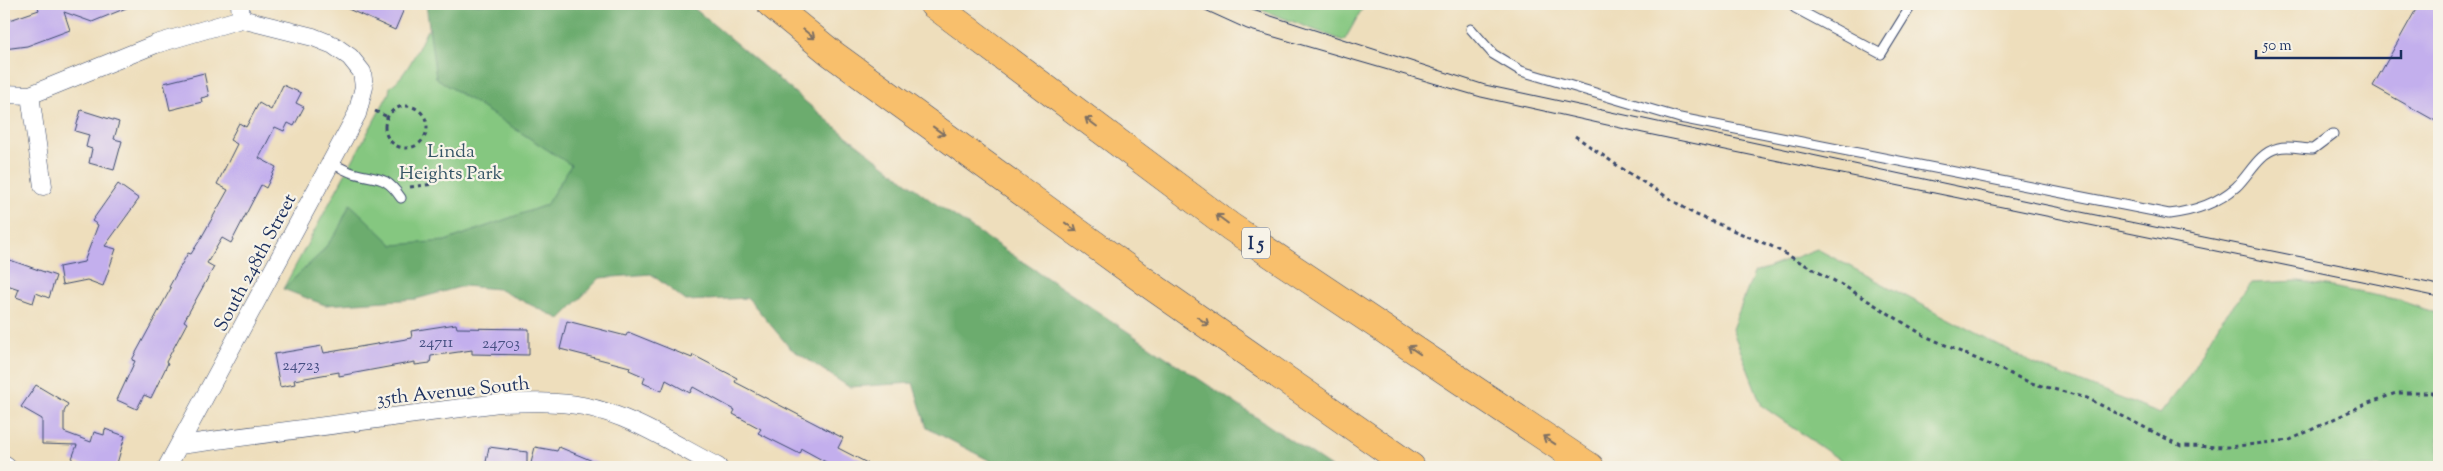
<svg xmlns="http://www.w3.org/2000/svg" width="2443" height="471" font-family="'Sorts Mill Goudy',serif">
  <rect width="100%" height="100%" fill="#f7f3e8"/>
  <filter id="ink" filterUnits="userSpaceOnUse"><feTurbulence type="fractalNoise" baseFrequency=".02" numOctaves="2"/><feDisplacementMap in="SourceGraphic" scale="10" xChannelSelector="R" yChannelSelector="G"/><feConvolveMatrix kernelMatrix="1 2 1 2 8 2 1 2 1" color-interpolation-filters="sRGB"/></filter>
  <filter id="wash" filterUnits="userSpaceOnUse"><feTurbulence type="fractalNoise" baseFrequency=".0096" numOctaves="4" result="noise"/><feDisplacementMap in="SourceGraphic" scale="20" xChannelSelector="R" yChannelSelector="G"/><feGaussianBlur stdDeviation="1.12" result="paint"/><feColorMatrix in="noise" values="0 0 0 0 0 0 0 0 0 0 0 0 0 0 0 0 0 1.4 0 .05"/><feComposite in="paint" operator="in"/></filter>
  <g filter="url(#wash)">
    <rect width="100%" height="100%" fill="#eedebc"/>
    <path fill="#85c780" stroke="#507b6f" d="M 1246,4 L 1365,4 L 1344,41 Z
      M 427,30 L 584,156 L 575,212 L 283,289 L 389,93 L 390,87 C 408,74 417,50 427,30 Z
      M 1817,249 L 2034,364 L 2160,414 L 2185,382 L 2220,322 L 2252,283 L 2300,281 L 2395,299 L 2439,314 L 2439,467 L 1850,467 L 1762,406 L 1732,329 L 1754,273 Z"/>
    <path fill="#6cac6e" stroke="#446e66" d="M 426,4 L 689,4 L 844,134 L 930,200 L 1331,467 L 1002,467 L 927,428 L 913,383 L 849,387 L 790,348 L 748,298 L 686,301 L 651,274 L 600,278 L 560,319 L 498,289 L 464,286 L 416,299 L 325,305 L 283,289 L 320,254 L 337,232 L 350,204 L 393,245 L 445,241 L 546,205 L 571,165 L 436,78 Z"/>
    <g id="blocks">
      <path fill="#c3afed" d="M 37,4 L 136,4 L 92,22 L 64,12 L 70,30 L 27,46 L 4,49 L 4,22 L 39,10 Z
        M 337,4 L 393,4 L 404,9 L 395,30 Z
        M 2419,4 L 2439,4 L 2439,123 L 2373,86 Z
        M 204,73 L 209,96 L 201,98 L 202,102 L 170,110 L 164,83 Z
        M 283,85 L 301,93 L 296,103 L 304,107 L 294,126 L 288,123 L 284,131 L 275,127 L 259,158 L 276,167 L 266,188 L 261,185 L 231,243 L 222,238 L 207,263 L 214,267 L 184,321 L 187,323 L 166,362 L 168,363 L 151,398 L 144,395 L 137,409 L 117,400 L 135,361 L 132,360 L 171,288 L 169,287 L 188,253 L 191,254 L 200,240 L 228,190 L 217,184 L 237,144 L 230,140 L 239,123 L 246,127 L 259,103 L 271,110 Z
        M 81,110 L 119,122 L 114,139 L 122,141 L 114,170 L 89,163 L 92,149 L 86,147 L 89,135 L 75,131 Z
        M 118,184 L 139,199 L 105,246 L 116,249 L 103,286 L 87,280 L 62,285 L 59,267 L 84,262 L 98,225 L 92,221 Z
        M 4,258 L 56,276 L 49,298 L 36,293 L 33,303 L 16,297 L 19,289 L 4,284 Z
        M 567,321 L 626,336 L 628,332 L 692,358 L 693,355 L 737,378 L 735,382 L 843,438 L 838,448 L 875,467 L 835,467 L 802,449 L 800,454 L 758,433 L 761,429 L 733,414 L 735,410 L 693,387 L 690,393 L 666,380 L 662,391 L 643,383 L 645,377 L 629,370 L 630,367 L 560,349 Z
        M 456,324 L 457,328 L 529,329 L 529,355 L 472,354 L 472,350 L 431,356 L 430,363 L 415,365 L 415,362 L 339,376 L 339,372 L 294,380 L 295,384 L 280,387 L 274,354 L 322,346 L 324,353 L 412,338 L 411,331 Z
        M 36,385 L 68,404 L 64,412 L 64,432 L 91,442 L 94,432 L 104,435 L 105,429 L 125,436 L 116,467 L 89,467 L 71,461 L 77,445 L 42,444 L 42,419 L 21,407 Z
        M 489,447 L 527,452 L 527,467 L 485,467 Z
        M 535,447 L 557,451 L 559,447 L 607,467 L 530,467 Z"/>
    </g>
  </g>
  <g filter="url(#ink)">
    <use href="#blocks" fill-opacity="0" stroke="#3b496c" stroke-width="1"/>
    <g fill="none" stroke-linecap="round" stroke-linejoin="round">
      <defs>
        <path id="lane" d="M 1797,4 L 1795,8 L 1881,54 L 1912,4
          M 1471,29 L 1493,54 L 1521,71 L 1680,118 L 2169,214 C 2194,211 2217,204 2236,187 C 2250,174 2258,153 2278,148 C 2289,145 2302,149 2313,149 L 2333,134
          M 331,163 C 338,166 346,171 353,173 C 377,180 385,174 401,198"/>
        <path id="street" d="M 240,4 L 241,19
          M 4,94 L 30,95 L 156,44 L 241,19 L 313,37 L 333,45 L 350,57 L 362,72 L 364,87 L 357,114 L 167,467
          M 30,95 L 43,186
          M 180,445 L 499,403 C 528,402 555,401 583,406 C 631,415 675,445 718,467
          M 4,465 L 7,467"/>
        <path id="highway" d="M 771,4 L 831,53 L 1153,287 L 1411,467
          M 933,4 L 1231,227 L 1590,467"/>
      </defs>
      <use href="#lane" stroke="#3b496c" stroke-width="11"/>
      <use href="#street" stroke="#3b496c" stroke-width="19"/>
      <use href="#highway" stroke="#3b496c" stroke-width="29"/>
      <path stroke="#3b496c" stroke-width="3" stroke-dasharray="4 4" stroke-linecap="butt" d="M 1296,4 L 1301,4
        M385 127a21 21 0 1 1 42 0a21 21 0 1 1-42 0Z
        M 375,111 L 388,117
        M 1575,136 L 1621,168 L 1694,214 L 1771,246 L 1849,289 L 1925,336 L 2031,383 L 2087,398 L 2181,446 L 2229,447 L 2290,440 L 2363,405 L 2396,393 L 2439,393
        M 410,187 L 434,184"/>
      <use href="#lane" stroke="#fff" stroke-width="9"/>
      <use href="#street" stroke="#fff" stroke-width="18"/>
      <use href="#highway" stroke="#f8bf6c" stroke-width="28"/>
      <path stroke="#1b2f5e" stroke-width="1" d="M 1192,4 L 1247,29 L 1481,97 L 1643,133 L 2439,297
        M 1234,4 L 1485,85 L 2027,201 L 2439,285"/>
    </g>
    <defs><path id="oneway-shaft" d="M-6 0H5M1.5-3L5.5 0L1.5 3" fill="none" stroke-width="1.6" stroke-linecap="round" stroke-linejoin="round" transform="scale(1.25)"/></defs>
    <g stroke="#7e7064">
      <use href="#oneway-shaft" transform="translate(809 34) rotate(39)"/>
      <use href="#oneway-shaft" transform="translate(1091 122) rotate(-143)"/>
      <use href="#oneway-shaft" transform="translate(939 131) rotate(36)"/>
      <use href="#oneway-shaft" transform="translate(1222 219) rotate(-143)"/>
      <use href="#oneway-shaft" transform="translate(1071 227) rotate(36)"/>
      <use href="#oneway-shaft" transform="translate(1203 321) rotate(35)"/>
      <use href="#oneway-shaft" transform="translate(1414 350) rotate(-146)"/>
      <use href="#oneway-shaft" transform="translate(1549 440) rotate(-147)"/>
    </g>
  </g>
  <g text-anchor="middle" stroke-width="4.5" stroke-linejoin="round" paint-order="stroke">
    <g font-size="16" fill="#454f82">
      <text x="436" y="347">24711</text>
      <text x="501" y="348">24703</text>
      <text x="301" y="370">24723</text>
    </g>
    <rect fill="#f7f3e8" stroke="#5d6a87" stroke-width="1" x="1242" y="227.5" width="28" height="31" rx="4"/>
    <g font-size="18" font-weight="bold" fill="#1b2f5e">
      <text x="1256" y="249">I 5</text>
    </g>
    <g font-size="19" fill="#365566" stroke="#f7f3e8">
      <text x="451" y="157">Linda<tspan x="451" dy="22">Heights Park</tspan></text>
    </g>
    <g font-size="19" fill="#1b2f5e" stroke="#f7f3e8">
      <text transform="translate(254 262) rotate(-62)" y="7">South 248th Street</text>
      <text transform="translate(453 390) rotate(-6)" y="7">35th Avenue South</text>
    </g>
  </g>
  <rect width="2443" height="471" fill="none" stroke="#f7f3e8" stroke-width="20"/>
  <path d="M2256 50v8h145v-8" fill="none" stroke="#1b2f5e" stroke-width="2.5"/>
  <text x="2263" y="50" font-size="15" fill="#1b2f5e" stroke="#f7f3e8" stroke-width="4" paint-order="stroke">50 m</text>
</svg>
